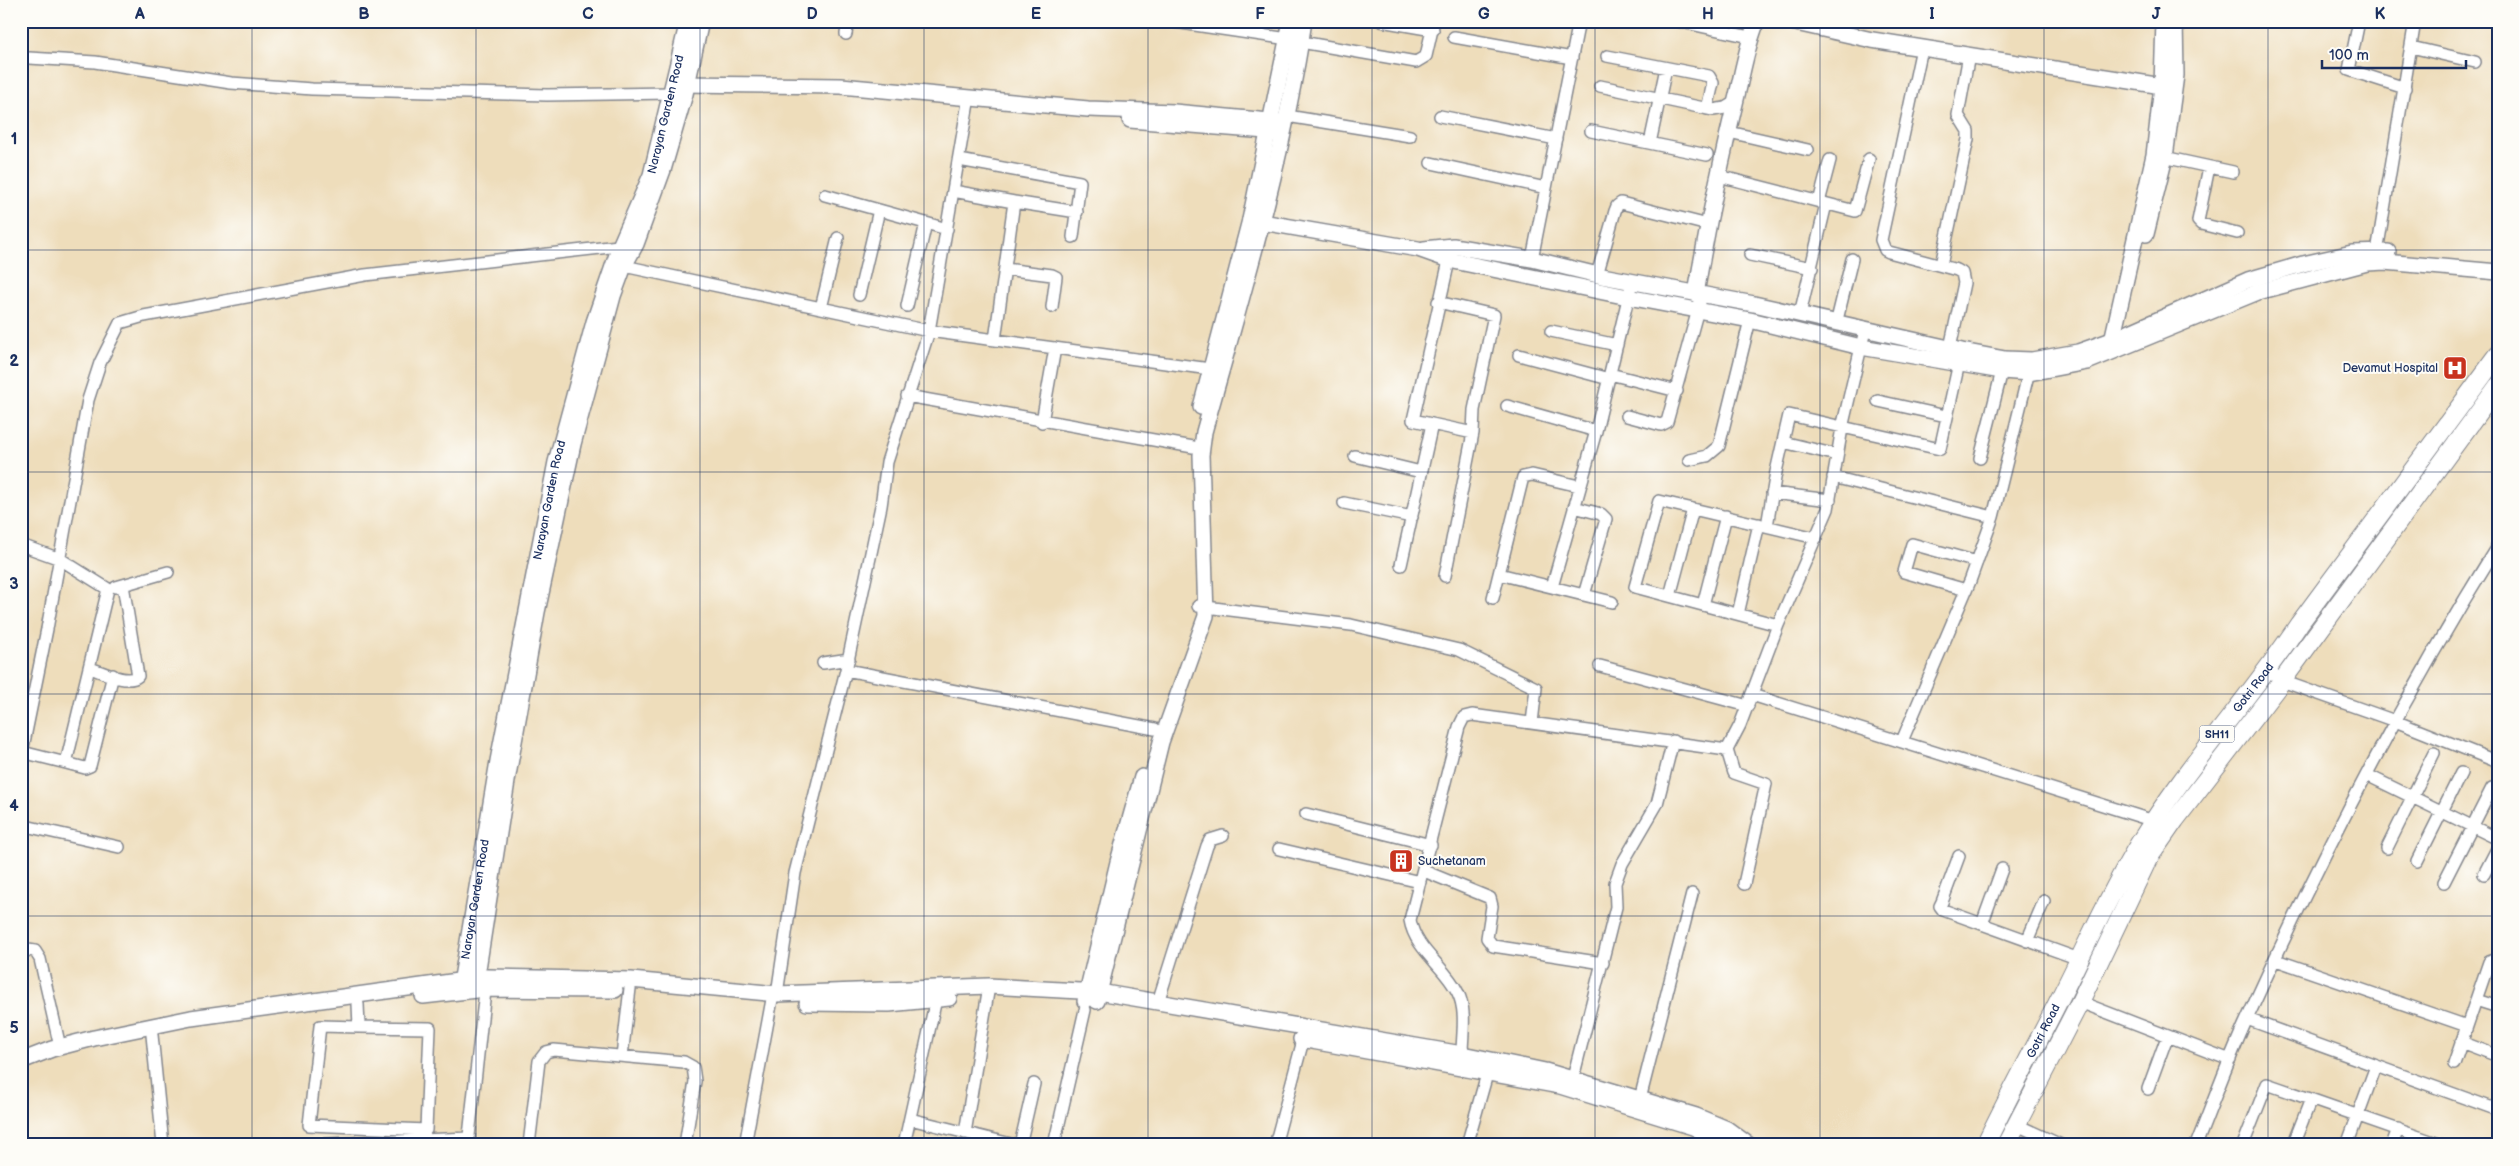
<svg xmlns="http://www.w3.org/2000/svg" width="2519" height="1166" font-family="'Balsamiq Sans',sans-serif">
  <rect width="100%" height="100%" fill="#fdfcf7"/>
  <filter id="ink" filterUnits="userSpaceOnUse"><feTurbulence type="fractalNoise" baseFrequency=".02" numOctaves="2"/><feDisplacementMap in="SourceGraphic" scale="10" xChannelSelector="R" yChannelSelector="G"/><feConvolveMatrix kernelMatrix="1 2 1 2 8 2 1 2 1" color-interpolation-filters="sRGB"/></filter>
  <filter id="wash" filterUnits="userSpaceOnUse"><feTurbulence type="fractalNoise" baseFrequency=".0096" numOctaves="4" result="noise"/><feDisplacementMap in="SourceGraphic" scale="20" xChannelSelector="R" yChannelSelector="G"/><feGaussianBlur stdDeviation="1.12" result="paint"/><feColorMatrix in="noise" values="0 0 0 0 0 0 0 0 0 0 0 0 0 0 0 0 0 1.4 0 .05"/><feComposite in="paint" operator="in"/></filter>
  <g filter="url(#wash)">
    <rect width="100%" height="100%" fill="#edb"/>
  </g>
  <g filter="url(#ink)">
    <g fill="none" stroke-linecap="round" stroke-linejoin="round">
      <defs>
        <path id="street" d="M 1168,21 L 1288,39
          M 1381,21 L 1433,30
          M 1677,21 L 1750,37
          M 2359,21 L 2349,70 L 2405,88
          M 846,34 L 848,21
          M 1454,37 L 1572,58
          M 1301,42 L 1416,62 L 1426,56 L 1434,21
          M 2411,47 L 2475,62
          M 1922,48 L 1881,240 L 1885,250 L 1889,252 L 1957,270 L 1962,273 L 1964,283 L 1950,348
          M 1607,56 L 1709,76 L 1713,83 L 1707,109
          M 29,58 L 95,62 L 231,83 L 312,89 L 547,95 L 672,93
          M 1600,86 L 1713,110 L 1725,108 L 1735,102
          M 969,97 L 929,331 L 887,462 L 881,506 L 846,670 L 1155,729
          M 1287,116 L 1410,136
          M 1440,116 L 1556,139
          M 1591,131 L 1707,155
          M 1729,132 L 1808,150
          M 1650,143 L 1666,68
          M 2159,156 L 2233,172
          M 959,160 L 1080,182 L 1073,237
          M 1431,163 L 1546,188
          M 2209,167 L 2198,221 L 2201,224 L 2237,233
          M 1719,176 L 1855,211 L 1869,159
          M 953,191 L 1014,202
          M 825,195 L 947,229
          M 1819,202 L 1830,160
          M 2377,252 L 2415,21
          M 1750,255 L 1812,268
          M 1532,259 L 1579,21
          M 1941,265 L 1968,139 L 1968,131 L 1958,115 L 1969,55
          M 624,266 L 929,331 L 1210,369
          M 1005,269 L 1052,275 L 1056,277 L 1052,307
          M 1597,275 L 1615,211 L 1617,206 L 1621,203 L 1708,225
          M 859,295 L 879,210
          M 1438,302 L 1494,315 L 1474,410 L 1473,433 L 1413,420 L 1451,252
          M 907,306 L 926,223
          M 821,308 L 838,238
          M 1800,314 L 1826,204
          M 1836,324 L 1852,259
          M 1551,331 L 1617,345
          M 995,340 L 1014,202 L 1077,212
          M 1519,355 L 1609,379
          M 1610,374 L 1677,391
          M 907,396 L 1193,447
          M 1878,401 L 1946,416
          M 1507,406 L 1596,431
          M 1627,416 L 1661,425 L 1667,422 L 1702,295
          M 1042,422 L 1055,348
          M 1783,442 L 1837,455
          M 1355,456 L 1421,472
          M 1980,458 L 2002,371
          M 1689,460 L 1707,456 L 1719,446 L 1750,320
          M 1833,477 L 1993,517
          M 1772,493 L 1830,500
          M 1344,503 L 1412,517
          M 1574,507 L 1601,514 L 1606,519 L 1584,595
          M 1767,526 L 1776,472 L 1789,415 L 1940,449 L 1959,363
          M 21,545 L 60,559 L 108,589 L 66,763 L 22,752
          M 1401,565 L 1432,424
          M 1499,574 L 1612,602
          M 1445,576 L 1473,433
          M 116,587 L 168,572
          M 1552,587 L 1596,431 L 1632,282
          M 1966,590 L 1904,572 L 1912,544 L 1977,562
          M 1670,596 L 1693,509
          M 1493,598 L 1523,477 L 1532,475 L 1579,486
          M 1703,605 L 1726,516
          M 1198,606 L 1351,625 L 1459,650 L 1536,688 L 1532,723
          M 1738,614 L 1759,524
          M 1778,625 L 1635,587 L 1659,501 L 1816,538
          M 823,663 L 849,659
          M 1600,666 L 1748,706
          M 90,668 C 103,672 127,685 138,676 L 123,585
          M 2268,670 L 2282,681 L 2395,721 L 2498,762
          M 1752,695 L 2154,821
          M 1902,741 L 1970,581 L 1993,517 L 2030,367
          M 1727,750 L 1734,773 L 1766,784 L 1744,884
          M 21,757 L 47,629 L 88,400 L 100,363 L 120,323 L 144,316 L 365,275 L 627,245
          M 66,763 L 85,768 L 90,766 L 113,675
          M 2367,775 L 2498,839
          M 1306,814 L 1431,845
          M 21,825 L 119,847
          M 2387,848 L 2434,753
          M 1279,849 L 1420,882
          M 1959,856 L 1942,902 L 1940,906 L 1943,910 L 2079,959
          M 2417,861 L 2461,773
          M 1424,871 L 1490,898 L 1492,906 L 1487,938 L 1493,946 L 1603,963
          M 2484,874 L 2498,847
          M 2444,882 L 2492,788
          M 1982,924 L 2002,869
          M 2027,941 L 2044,901
          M 21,949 L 35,951 L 40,959 L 60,1047
          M 2276,960 L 2467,1026
          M 777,994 L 795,873 L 846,670
          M 2476,1000 L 2498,1007
          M 1158,1002 L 1207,846 L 1210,840 L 1223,836
          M 2080,1002 L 2230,1060
          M 358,1004 L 359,1027 L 430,1028 L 426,1130 L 309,1125 L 320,1026 L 359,1027
          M 2247,1019 L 2498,1110
          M 151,1025 L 163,1145
          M 2461,1042 L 2498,1056
          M 1462,1054 C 1462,1035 1467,1011 1458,993 C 1446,967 1415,950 1410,920 L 1459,727 L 1464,717 L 1472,715 L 1727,750 L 1740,725 L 1778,625 L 1828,509 L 1842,428 L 1865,330
          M 622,1056 L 631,980
          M 2454,1064 L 2489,962 L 2498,959
          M 1573,1078 L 1616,907 L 1615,883 L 1622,864 L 1657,804 L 1673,741
          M 2148,1089 L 2167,1037
          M 1640,1099 L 1692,894
          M 910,1119 L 1015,1145
          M 2017,1125 L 2061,1145
          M 965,1133 L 989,986
          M 303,1145 L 469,1138
          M 468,1145 L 486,982
          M 529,1145 L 539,1061 L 546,1052 L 554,1050 L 684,1062 L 693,1067 L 695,1081 L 685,1145
          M 745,1145 L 773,994
          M 904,1145 L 936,999
          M 1020,1145 L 1034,1084
          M 1054,1145 L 1085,1010
          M 1275,1145 L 1305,1033
          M 1467,1145 L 1489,1067
          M 2196,1145 C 2213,1103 2228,1060 2247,1019 C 2321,856 2403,697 2498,545
          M 2243,1145 L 2267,1084 L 2442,1145
          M 2293,1145 L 2311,1099
          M 2347,1145 L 2376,1066
          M 2392,1145 L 2398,1129"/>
        <g id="secondary">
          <path d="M 1787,21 L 1872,40 L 2162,86"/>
          <path d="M 679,84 L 841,86 L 1088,109 L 1174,112 L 1281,122"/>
          <path d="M 1130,120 L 1279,132"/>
          <path d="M 1250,220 L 1418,249 L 1449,260 L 1628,297 L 1750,320 L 1861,347 L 2002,371 L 2029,373 L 2087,362 L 2258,292 L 2367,263 L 2385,262 L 2498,272"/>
          <path d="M 2146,234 L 2165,157 L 2176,75 L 2175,21"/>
          <path d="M 1424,249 L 1453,246 L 1532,259 L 1602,276 L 1754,304 L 1962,351 L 2005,359 L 2032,360 L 2078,352 L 2112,340 L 2248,280 L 2303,264 L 2352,253 L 2388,252"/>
          <path d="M 1696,294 C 1707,227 1721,161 1737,95 C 1743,70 1747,45 1757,21"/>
          <path d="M 2111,345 L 2154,155 L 2162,86 L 2164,21"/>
          <path d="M 1201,407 L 1250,220 L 1291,21"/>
          <path d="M 475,988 L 507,781 L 537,612 L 573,444 L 613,296 L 624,266 L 636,244 L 663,170 L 685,94 L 701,21"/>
          <path id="s1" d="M 460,990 L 498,761 L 556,462 L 594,322 L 620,246 L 651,175 L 688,21"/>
          <path d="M 423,996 L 485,989 L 615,990"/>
          <path d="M 1085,1001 L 1118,862 L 1142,777"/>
          <path d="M 1097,1001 L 1161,742 L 1206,616 L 1201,455 L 1204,432 C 1242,296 1283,161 1304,21"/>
          <path d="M 807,1003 L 889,1004 L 949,998"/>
          <path d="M 1301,1039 L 1560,1086 L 1693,1127 L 1729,1145"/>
          <path d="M 21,1061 L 52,1049 L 94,1038 L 191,1018 L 487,977 L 631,980 L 777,994 L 989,986 L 1099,992 L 1462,1054 L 1545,1071 L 1696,1116 L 1727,1129 L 1749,1145"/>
        </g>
        <g id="primary">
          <path id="s2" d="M 1985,1145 C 2009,1095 2036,1046 2061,996 C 2087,945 2109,894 2139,844 C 2186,766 2249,700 2299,624 L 2498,355"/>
          <path d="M 2006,1145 L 2080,1002 L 2148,859 L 2175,820 L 2282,681 L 2498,386"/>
        </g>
      </defs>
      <use href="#street" stroke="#84868c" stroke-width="14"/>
      <use href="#secondary" stroke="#84868c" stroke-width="18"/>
      <use href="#primary" stroke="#84868c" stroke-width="20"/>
      <use href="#street" stroke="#fff" stroke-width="11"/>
      <use href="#secondary" stroke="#fff" stroke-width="15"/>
      <use href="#primary" stroke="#fff" stroke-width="18"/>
    </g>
  </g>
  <path fill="none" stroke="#1b2f5e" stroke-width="1" stroke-opacity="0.55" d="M 252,21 L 252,1145M 476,21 L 476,1145M 700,21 L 700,1145M 924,21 L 924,1145M 1148,21 L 1148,1145M 1372,21 L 1372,1145M 1595,21 L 1595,1145M 1820,21 L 1820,1145M 2044,21 L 2044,1145M 2268,21 L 2268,1145M 21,250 L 2498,250M 21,472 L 2498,472M 21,694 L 2498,694M 21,916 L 2498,916"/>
  <defs>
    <symbol id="hospital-square" viewBox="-11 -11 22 22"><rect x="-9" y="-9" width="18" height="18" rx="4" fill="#c8321e" stroke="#fdfcf7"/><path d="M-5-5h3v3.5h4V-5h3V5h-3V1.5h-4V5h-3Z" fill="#fff"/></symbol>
    <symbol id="building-square" viewBox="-11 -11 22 22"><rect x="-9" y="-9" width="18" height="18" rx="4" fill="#c8321e" stroke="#fdfcf7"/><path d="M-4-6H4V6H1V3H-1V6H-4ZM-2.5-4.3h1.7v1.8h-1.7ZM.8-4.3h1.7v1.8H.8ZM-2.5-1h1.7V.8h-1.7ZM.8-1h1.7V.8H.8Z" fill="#fff"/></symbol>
  </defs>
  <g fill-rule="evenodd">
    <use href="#hospital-square" x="2441" y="354" width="28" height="28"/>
    <use href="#building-square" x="1387" y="847" width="28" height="28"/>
  </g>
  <g text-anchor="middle" stroke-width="4" stroke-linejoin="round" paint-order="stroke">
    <rect fill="#fdfcf7" stroke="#5f6c8c" stroke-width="1" x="2199.5" y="725.5" width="35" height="17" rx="4"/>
    <g font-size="11" font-weight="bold" fill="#1b2f5e">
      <text x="2217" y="738">SH11</text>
    </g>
    <g font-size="12" fill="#1b2f5e" stroke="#fdfcf7">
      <text dy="4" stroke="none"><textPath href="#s1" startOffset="902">Narayan Garden Road</textPath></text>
      <text dy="4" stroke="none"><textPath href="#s1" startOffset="498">Narayan Garden Road</textPath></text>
      <text dy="4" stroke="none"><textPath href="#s2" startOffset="532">Gotri Road</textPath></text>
      <text dy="4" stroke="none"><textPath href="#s1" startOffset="92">Narayan Garden Road</textPath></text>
      <text dy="4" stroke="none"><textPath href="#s2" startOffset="128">Gotri Road</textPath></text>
    </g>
    <g font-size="12" fill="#1b2f5e" stroke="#fdfcf7" text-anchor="end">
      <text x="2438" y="372">Devamut Hospital</text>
      <text x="1418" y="865" text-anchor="start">Suchetanam</text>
    </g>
  </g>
  <rect width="2519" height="1166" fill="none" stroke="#fdfcf7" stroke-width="55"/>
  <path d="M2322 60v8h144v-8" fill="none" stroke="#1b2f5e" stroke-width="2.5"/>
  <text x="2329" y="60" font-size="15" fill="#1b2f5e" stroke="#fdfcf7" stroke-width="4" paint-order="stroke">100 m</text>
  <rect x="28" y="28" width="2464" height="1110" fill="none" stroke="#1b2f5e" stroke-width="2"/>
  <g font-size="16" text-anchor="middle" font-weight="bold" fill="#1b2f5e">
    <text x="140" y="19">A</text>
    <text x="364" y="19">B</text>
    <text x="588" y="19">C</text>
    <text x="812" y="19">D</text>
    <text x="1036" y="19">E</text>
    <text x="1260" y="19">F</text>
    <text x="1484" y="19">G</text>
    <text x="1708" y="19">H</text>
    <text x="1932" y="19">I</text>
    <text x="2156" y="19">J</text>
    <text x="2380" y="19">K</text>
    <text x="14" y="144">1</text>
    <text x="14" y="366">2</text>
    <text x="14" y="589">3</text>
    <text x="14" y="811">4</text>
    <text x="14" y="1033">5</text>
  </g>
</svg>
